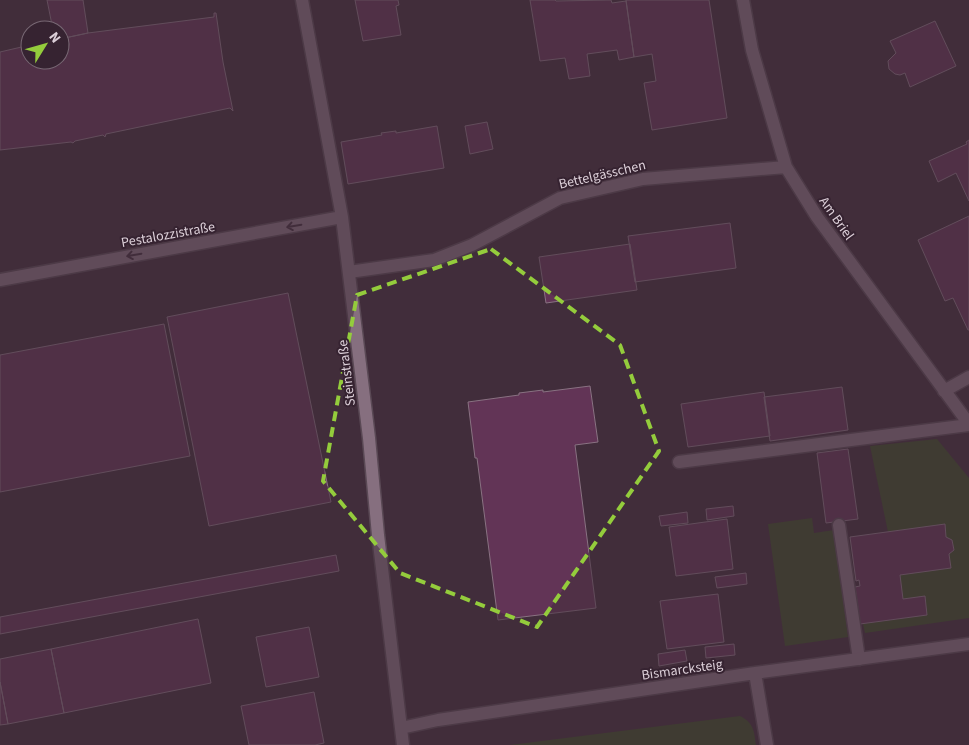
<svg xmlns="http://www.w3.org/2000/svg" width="969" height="745" font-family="'Source Sans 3',sans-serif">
  <rect width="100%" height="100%" fill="#412d3b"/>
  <path fill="#3c4c28" d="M 937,439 L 969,478 L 969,618 L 865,633 L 863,624 L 927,615 L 925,596 L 903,599 L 900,575 L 949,554 L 954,550 L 952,540 L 946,537 L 944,525 L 888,532 L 870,446 Z
    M 812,518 L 814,533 L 834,530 L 848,637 L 785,646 L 768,524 Z
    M 740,716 C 754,723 754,731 756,745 L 510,745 Z"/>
  <path fill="#623456" stroke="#897282" d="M 47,0 L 83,0 L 88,33 L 60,39 L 60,30 L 53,30 Z
    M 355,0 L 398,0 L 399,5 L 396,6 L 401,35 L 363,41 Z
    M 530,0 L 555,0 L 556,1 L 611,0 L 612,3 L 626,1 L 634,57 L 619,60 L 617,50 L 587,54 L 590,76 L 569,79 L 565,58 L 540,61 Z
    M 626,0 L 709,0 L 727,118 L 652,130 L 644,83 L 656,81 L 652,54 L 634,57 Z
    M 214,13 L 216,13 L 223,62 L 233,111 L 230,108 L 106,134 L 105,137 L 103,135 L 75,141 L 73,143 L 71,142 L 0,150 L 0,52 L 30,45 L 30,60 L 60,60 L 60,39 L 88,33 L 214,17 Z
    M 935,21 L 956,66 L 910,87 L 905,73 L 900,75 L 895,74 L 889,69 L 888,61 L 896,53 L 890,41 Z
    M 487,122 L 493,149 L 470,154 L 465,126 Z
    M 437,126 L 444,168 L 348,184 L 341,142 L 382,135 L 381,133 L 396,131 L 396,133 Z
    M 969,140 L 969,201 L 956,173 L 938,182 L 929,161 L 967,144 L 966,142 Z
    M 969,216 L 969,330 L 968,330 L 953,298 L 945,301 L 918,240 Z
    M 730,223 L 736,268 L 635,282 L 628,236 Z
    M 630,244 L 637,290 L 546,303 L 539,257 Z
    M 288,293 L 331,502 L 209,526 L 167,317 Z
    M 164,324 L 190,456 L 0,492 L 0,355 Z
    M 590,386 L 598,442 L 575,445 L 596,608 L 498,620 L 477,458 L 475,458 L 468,402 L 519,395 L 519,393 L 543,390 L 543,392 Z
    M 842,387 L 848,430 L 770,441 L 764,397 Z
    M 764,392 L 770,436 L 688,447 L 681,404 Z
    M 848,449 L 858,519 L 826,523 L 817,453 Z
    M 733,506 L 734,516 L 707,520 L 706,509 Z
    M 687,512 L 688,523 L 661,526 L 659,516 Z
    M 727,519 L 733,569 L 676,576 L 669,527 Z
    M 945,524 L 946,537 L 952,540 L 954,550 L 949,554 L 951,568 L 900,575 L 903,599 L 925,596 L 927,615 L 860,624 L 855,587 L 860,586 L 859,580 L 856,581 L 850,537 Z
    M 336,555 L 339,571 L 0,634 L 0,617 Z
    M 746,573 L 747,584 L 717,588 L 715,577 Z
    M 718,594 L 724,642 L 667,649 L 660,601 Z
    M 198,619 L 211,683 L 64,713 L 51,649 Z
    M 309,627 L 319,677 L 266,687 L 256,637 Z
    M 734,644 L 735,655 L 706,658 L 705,647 Z
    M 51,649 L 64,713 L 8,724 L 0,682 L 0,659 Z
    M 685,650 L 687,661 L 659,666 L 658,654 Z
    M 0,682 L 8,724 L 0,725 Z
    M 314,692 L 324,743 L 315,745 L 249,745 L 241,706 Z"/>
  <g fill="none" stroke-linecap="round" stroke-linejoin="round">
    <defs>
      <path id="lane" d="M 679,462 L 969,425
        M 839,525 L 859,659"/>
      <path id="street" d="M 302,0 L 342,217 L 369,438 L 378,535 L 403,745
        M 743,0 L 752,50 L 786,167 L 817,217 L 969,424
        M 349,272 L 434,260 L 472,245 L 560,198 L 643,179 L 786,167
        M 0,280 L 342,217
        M 944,391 L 969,377
        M 755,673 L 767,745
        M 401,728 L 438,720 L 755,673 L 969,644"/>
    </defs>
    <use href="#lane" stroke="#5a4955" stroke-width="15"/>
    <use href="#street" stroke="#5a4955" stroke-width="15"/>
    <use href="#lane" stroke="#866f7f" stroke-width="12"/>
    <use href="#street" stroke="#866f7f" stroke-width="12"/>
  </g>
  <defs><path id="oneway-shaft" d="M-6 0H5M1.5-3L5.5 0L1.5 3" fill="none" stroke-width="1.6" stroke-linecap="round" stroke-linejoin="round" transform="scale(1.25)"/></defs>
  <g stroke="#422e3d">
    <use href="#oneway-shaft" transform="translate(294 226) rotate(170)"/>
    <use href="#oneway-shaft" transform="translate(134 255) rotate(170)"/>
  </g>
  <path d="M0 0H969V745H0ZM 491,249 L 620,345 L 659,451 L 537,627 L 400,573 L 323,481 L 357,295 Z" fill="#412d3b" fill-opacity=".55" fill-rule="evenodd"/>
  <path fill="none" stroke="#94cc3c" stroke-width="4" stroke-dasharray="10 6" stroke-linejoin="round" d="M 491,249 L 620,345 L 659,451 L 537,627 L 400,573 L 323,481 L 357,295 Z"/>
  <g text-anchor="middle" stroke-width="4" stroke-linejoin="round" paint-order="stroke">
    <g font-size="14" fill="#dccfd8" stroke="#362331">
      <text transform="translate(602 174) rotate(-13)" y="5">Bettelgässchen</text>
      <text transform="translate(837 218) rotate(55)" y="5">Am Briel</text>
      <text transform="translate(168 234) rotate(-10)" y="5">Pestalozzistraße</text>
      <text transform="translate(346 373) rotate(-97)" y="5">Steinstraße</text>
      <text transform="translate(682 669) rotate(-8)" y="5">Bismarcksteig</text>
    </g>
  </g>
  <g transform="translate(45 45) rotate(53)"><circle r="24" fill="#362331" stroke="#786874"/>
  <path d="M0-4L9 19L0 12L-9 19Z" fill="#94cc3c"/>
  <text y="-8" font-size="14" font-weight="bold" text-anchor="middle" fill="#dccfd8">N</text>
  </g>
</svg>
